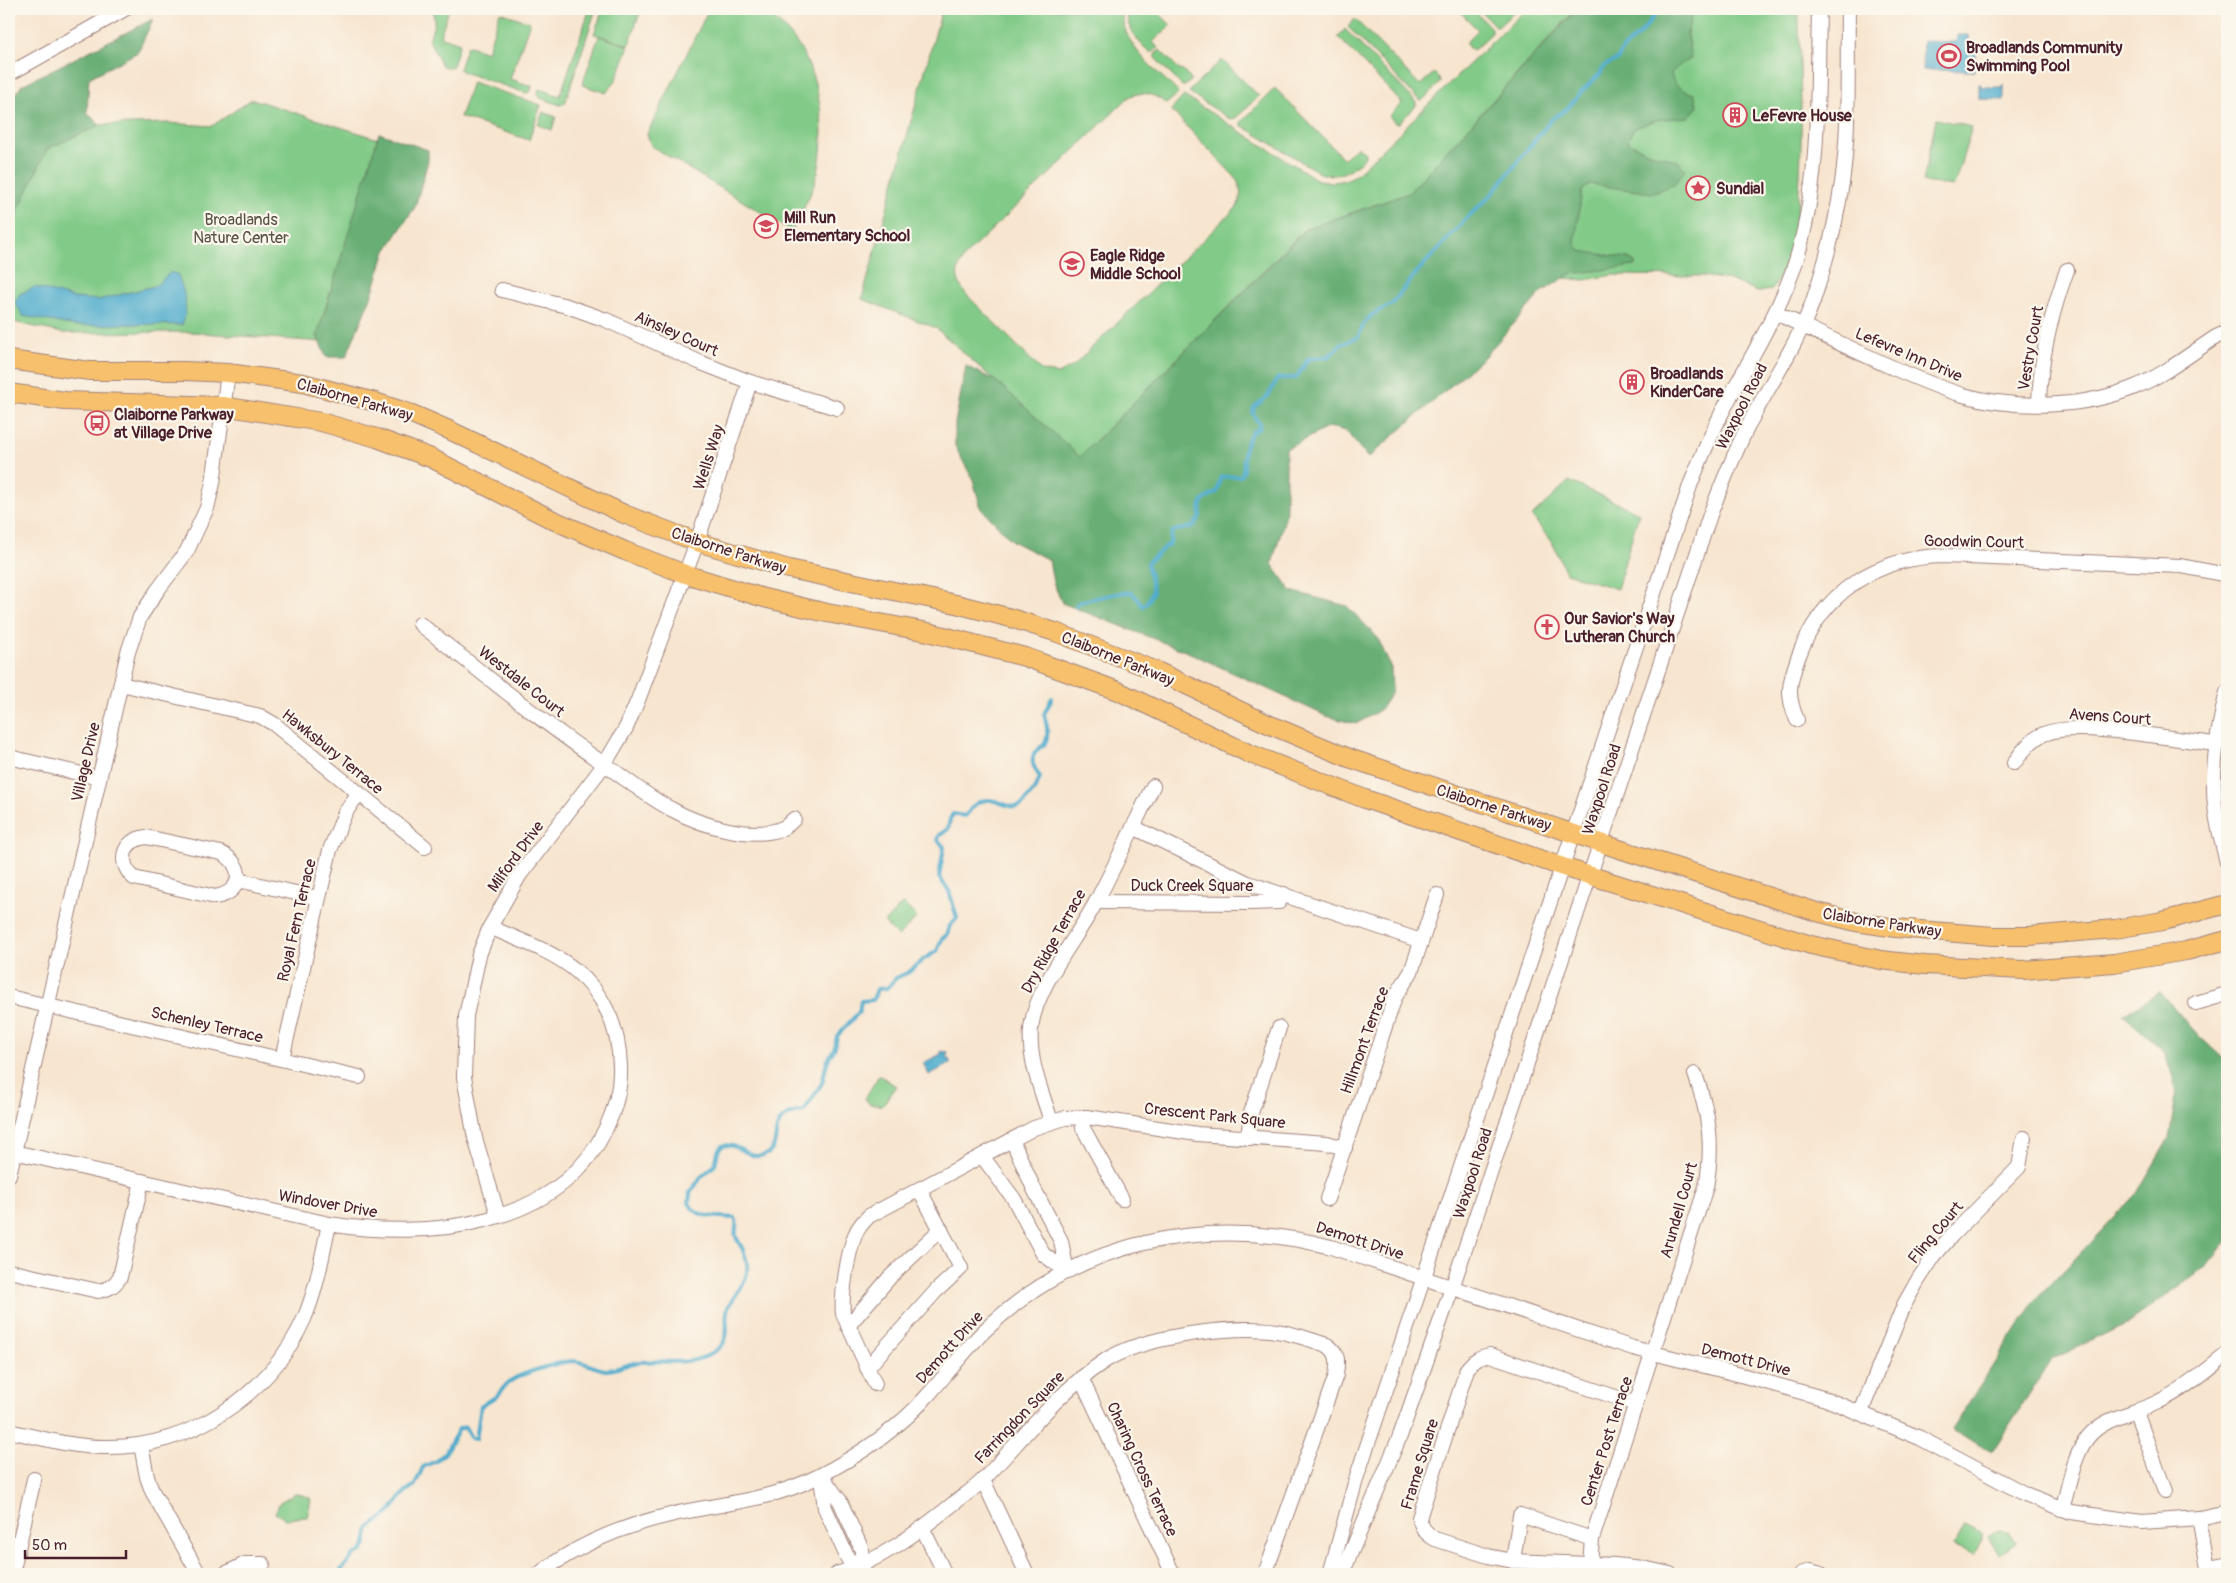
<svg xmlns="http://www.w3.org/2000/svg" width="2236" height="1583" viewBox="0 0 2236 1583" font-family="Pangolin,sans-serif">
<rect width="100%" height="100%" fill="#fbf7ec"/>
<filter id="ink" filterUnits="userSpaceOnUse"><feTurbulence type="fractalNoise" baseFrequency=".02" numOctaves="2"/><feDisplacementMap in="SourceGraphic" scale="10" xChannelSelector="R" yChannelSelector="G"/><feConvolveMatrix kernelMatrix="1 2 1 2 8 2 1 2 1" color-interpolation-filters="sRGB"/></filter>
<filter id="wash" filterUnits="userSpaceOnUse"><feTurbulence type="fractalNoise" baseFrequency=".0096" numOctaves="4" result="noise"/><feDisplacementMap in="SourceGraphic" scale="20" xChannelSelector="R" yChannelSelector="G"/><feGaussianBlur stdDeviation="1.12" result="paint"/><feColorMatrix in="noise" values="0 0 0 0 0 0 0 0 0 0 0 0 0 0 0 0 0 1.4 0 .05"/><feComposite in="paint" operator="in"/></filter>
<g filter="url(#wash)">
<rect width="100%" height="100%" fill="#f7e5cf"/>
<g fill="#81ca87" stroke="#667459">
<path d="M434 9H449L440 36 460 43 453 66 448 68 442 66 429 40 434 24Z"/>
<path d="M587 9H596L565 103 560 105 540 98 538 93 539 89 560 96 589 11Z"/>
<path d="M603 9H641L629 45 594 34Z"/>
<path d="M709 9H763C775 19 787 29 796 42 823 80 830 146 812 190 807 204 798 217 792 231L651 146 647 134Z"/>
<path d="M942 9H1122C1120 45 1156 69 1179 93L1166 104C1155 94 1143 90 1129 97L975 246C959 262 950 273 966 294L1042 371 1058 374 1072 367 1237 207C1242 196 1242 188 1235 177L1171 110 1184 96 1318 180C1332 184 1345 182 1357 174L1526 9H1576L1409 193 1305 229 1080 457 936 328 862 299Z"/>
<path d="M1128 9H1155L1171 25 1153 42 1158 48 1153 52H1149C1136 39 1125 28 1128 9Z"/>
<path d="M1457 9H1473L1492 29V33L1475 49 1471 50 1465 43 1478 30Z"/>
<path d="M1478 9H1493L1496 12 1499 9 1516 10 1498 27 1495 26Z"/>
<path d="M1677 9H1799C1798 78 1814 238 1771 290L1757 292 1730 280 1702 276 1613 275 1584 280 1554 277 1558 217Z"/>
<path d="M500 12 530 22 510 79 532 86 531 91 526 93 463 72 459 69 467 45 487 52Z"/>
<path d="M1355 19 1420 85 1434 73 1440 79V83L1423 100H1419L1348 27Z"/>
<path d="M1345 29 1416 102V106L1399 123H1395L1389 116 1402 103 1338 37Z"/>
<path d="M599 36 629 46 616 80 606 93 582 85Z"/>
<path d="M1160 50 1181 71 1183 70 1192 80 1185 86H1182L1155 58V54Z"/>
<path d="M1222 60 1259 96 1236 118 1230 119 1190 93V90Z"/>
<path d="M472 82 541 105 529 140 460 117Z"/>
<path d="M1275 88 1344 159 1358 146 1365 153V157C1351 170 1340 179 1320 173L1241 125V122Z"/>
<path d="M252 99 378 139 321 342 190 332 62 333 9 321V238L18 210 47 149 100 125 168 123 212 126Z"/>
<path d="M543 112 556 117 552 130 538 125Z"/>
<path d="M1936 119 1972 127 1954 186 1923 182Z"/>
<path d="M1569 481 1639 513 1617 589 1566 573 1554 546 1532 516Z"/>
<path d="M903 903 917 917 898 937 884 923Z"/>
<path d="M879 1075 896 1086 882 1106 869 1104 865 1098Z"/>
<path d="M295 1493 309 1497 311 1500 307 1517 285 1519 275 1513 280 1502Z"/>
<path d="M1964 1526 1983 1535 1973 1555 1954 1545Z"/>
<path d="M1998 1530 2008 1531 2017 1543 2000 1554 1988 1537Z"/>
</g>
<g fill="#68ae74" stroke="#596650">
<path d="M1577 9H1693L1687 34 1691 59 1681 64 1671 73C1674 87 1681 90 1694 94L1698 106 1689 117 1656 120 1633 129 1628 142 1647 152 1678 161 1685 170 1674 185 1651 193 1590 184 1582 190 1575 243 1580 251 1628 258 1635 262V266L1570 274 1542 292 1485 356 1368 458 1346 431 1329 427 1286 449V514L1272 564 1291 591 1347 606 1378 638 1391 668 1392 692 1380 710 1356 724 1326 716 1190 653 1062 603 1053 582 1049 560 1012 541 981 508 973 480 955 446V423L966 366 996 381 1080 457 1306 229 1409 193Z"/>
<path d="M153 19 138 52 89 78 87 113 100 125 47 149 9 231V104L22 85Z"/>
<path d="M379 133 428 150V161L415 207 386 251 371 297 346 357H326L317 336Z"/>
<path d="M2160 992 2199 1036 2227 1062V1242L2207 1266 2130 1322 2051 1360 1992 1452 1951 1430 2034 1302 2137 1193 2169 1138 2177 1091 2164 1051 2123 1015Z"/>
</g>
<g fill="#4dabcc" stroke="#4c657c">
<path d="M1957 35H1969V42H1975V71L1922 70 1923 41 1956 42Z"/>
<path d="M1979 84H1981V87H2002L2004 84V100L1979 99Z"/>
<path d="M171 272 178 275C185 294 189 306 182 325L122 324 76 326 23 316 15 302 20 294 35 287 74 298 98 300 155 286Z"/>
<path d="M941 1051 948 1052 947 1056 951 1063 929 1075 923 1063 941 1054Z"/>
</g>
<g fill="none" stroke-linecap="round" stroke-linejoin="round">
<g stroke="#4dabcc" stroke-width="4">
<path d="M1076 607 1078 603C1085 600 1128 590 1132 593 1136 596 1140 602 1143 606L1147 603 1153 591 1147 563 1170 543 1172 532C1179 527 1188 531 1194 525 1210 509 1187 507 1217 492L1221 477 1241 476C1245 469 1243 463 1244 455 1244 446 1248 438 1253 431L1258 429 1260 423 1257 421 1253 413 1254 407 1268 396 1278 378H1296L1308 359 1329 356 1340 345 1358 337 1364 323 1373 314 1392 304 1417 272 1468 217 1491 195 1552 119 1568 108 1582 91 1600 74 1604 66 1617 60 1623 49 1642 32 1659 9"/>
<path d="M338 1574 354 1555 362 1551 366 1544 369 1528 389 1513 405 1492 415 1485 423 1467 436 1461 445 1453 459 1429 465 1427 471 1438 476 1439 481 1406C485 1401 492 1400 497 1396 501 1392 504 1386 509 1382 519 1374 561 1361 574 1361 586 1362 595 1369 606 1370 618 1370 628 1363 639 1362 667 1359 697 1369 720 1347 733 1334 722 1318 729 1305 742 1284 754 1276 743 1250 741 1245 737 1241 736 1236 734 1229 739 1224 735 1218 719 1216 697 1220 689 1203L690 1193 701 1177 715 1165 718 1151 722 1146C739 1141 750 1163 767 1154 785 1144 762 1116 804 1111L822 1083 827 1062 835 1047 837 1036 859 1012 861 1001 873 1000 877 989 887 988 896 978 909 972 924 959 937 951 942 939 948 934 949 927 957 918 949 891 939 877 944 847 938 840 939 835 948 829 950 819 953 814 965 816C970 812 972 805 979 802 995 794 1008 812 1022 805L1036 788 1040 777C1033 767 1028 758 1039 748 1043 746 1043 747 1045 743 1050 734 1046 723 1044 714L1052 698"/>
</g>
</g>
</g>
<g filter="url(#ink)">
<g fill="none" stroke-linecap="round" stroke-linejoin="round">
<g stroke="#a0827d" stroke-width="16">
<g id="minor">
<path d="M9 74 125 9"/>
<path d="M502 290 567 306 606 320 699 362 750 382 837 408"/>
<path d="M1776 313C1814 331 1851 349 1889 366 1914 377 1938 388 1963 395 2017 410 2084 408 2135 387 2164 375 2190 354 2216 337L2227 332"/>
<path d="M2039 404C2040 357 2051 314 2067 270"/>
<path d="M420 624C483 673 544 724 610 768 631 783 651 799 673 810 700 825 753 841 783 828 787 826 791 822 794 819"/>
<path d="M121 684 260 716 274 724 425 847"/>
<path d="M2227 692C2218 729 2211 767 2215 806 2217 825 2222 843 2227 862"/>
<path d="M1797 720C1786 694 1789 683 1798 658 1821 593 1876 557 1944 556L2181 566 2227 575"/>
<path d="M9 757 99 778"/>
<path d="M2014 763C2022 752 2031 739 2044 734 2076 720 2178 740 2216 744"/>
<path d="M1133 827 1248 883 1421 941"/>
<path d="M146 837 221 853C246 865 243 893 215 897L134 878C117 863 122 840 146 837Z"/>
<path d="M238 880 318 898"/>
<path d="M1096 902 1250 903 1279 902 1284 894"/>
<path d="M9 997 359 1077"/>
<path d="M2196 1003 2227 994"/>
<path d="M282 1059 330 850 345 813 358 794"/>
<path d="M1082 1117 1083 1128 1122 1199"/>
<path d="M1051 1121C1042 1092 1028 1060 1031 1029 1035 987 1076 940 1096 902 1116 864 1134 825 1153 786"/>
<path d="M1248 1138 1251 1113 1279 1028"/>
<path d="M14 1152 329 1224C426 1240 560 1228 606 1128 615 1109 621 1087 620 1066 619 1028 604 993 575 970 551 950 518 940 490 927"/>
<path d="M982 1156 1014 1199 1043 1254 1067 1272 1061 1241 1034 1189 1012 1140"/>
<path d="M9 1175 128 652 140 617 157 591 187 551 207 508 213 483 228 373"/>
<path d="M1327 1199 1395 997 1411 972 1437 895"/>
<path d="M498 1215 475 1138 464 1077 466 1016 479 955 490 927 519 876 604 765 626 728 638 700 697 542 750 382"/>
<path d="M9 1271 98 1291C109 1289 114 1286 120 1277L142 1181"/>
<path d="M848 1326 890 1277 941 1229"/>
<path d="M867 1368 936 1291 961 1268 919 1189"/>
<path d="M1081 1378 1173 1574"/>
<path d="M875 1384 843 1314C841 1296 848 1252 855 1235 858 1227 863 1222 869 1216L1034 1128 1065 1118 1087 1117 1197 1134 1327 1143 1345 1148"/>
<path d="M1636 1404 1490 1355C1479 1357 1474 1360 1467 1369L1419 1518C1422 1528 1425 1533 1435 1539L1488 1556 1513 1561 1615 1565 1643 1568 1670 1574"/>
<path d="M1861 1412 1904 1305 1918 1280 1934 1256 1952 1235 2019 1167 2024 1138"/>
<path d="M2136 1412 2165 1491"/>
<path d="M9 1431C42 1438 75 1448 109 1447 192 1447 270 1394 304 1319 317 1289 322 1256 329 1224"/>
<path d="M141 1445 147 1477 152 1491 199 1574"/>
<path d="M821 1475 840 1501 862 1550 861 1567 864 1572"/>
<path d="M821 1478 825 1508 848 1559 861 1567"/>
<path d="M983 1480 1027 1574"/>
<path d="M2062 1509C2069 1487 2073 1456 2088 1437 2105 1416 2135 1414 2158 1402 2183 1390 2206 1371 2227 1354"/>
<path d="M2199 1518 2209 1574"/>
<path d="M923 1529 945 1574"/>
<path d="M1513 1561 1520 1515 1592 1539"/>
<path d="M1590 1564 1592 1539 1706 1187C1714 1144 1709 1114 1695 1074"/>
<path d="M2208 1567 2227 1564"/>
<path d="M12 1574 34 1479"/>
<path d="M225 1574 245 1564H263"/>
<path d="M539 1574C578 1544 626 1525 674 1514 723 1503 769 1501 817 1477 858 1456 898 1430 928 1395 947 1374 964 1351 984 1331 1079 1239 1207 1215 1331 1247L1633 1348 1741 1375 1826 1399 1920 1438 2025 1494 2071 1512 2142 1522 2199 1518 2227 1512"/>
<path d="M837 1574C880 1561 918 1532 953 1504 963 1496 976 1488 985 1478 1023 1438 1057 1393 1103 1362 1139 1337 1233 1324 1276 1331 1293 1333 1310 1340 1327 1345 1339 1353 1338 1361 1336 1375L1265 1574"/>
<path d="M1330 1574 1357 1476 1691 483C1703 452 1716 423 1732 393 1755 350 1781 308 1796 261 1821 179 1817 93 1819 9"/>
<path d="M1342 1574 1400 1436 1452 1288 1711 512C1723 482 1735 451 1750 422 1771 382 1798 343 1813 301 1826 263 1836 223 1842 183 1850 126 1847 66 1848 9"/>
<path d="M1801 1574 1810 1571 1821 1574"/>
</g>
</g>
<g stroke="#a0827d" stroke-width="20">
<g id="major">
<path d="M9 360 90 371H185L228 373 303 383 375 402 412 414 449 430 624 514 697 542 789 569 956 604 1011 618 1055 632 1157 671 1268 724 1349 758 1619 849 1817 912 1856 922 1896 928 1993 936H2029L2115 929 2163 921 2227 904"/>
<path d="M9 393 65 401 223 406 321 422 377 438 431 458 553 520 625 551 685 574 764 598 827 613 928 632 1025 657 1118 691 1248 753 1365 799 1563 867 1811 945 1881 960 1925 965 2023 970 2114 963 2186 951 2227 940"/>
</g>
</g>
<use href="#minor" stroke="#fff" stroke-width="14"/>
<use href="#major" stroke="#f7c06c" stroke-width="18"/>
</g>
</g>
<defs>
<g id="stadium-ring" transform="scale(1.25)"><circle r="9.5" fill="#fbf7ec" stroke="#d1495b" stroke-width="1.5"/><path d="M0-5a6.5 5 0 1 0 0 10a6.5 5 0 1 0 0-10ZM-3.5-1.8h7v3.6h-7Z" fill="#d1495b"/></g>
<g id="building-ring" transform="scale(1.25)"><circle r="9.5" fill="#fbf7ec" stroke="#d1495b" stroke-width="1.5"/><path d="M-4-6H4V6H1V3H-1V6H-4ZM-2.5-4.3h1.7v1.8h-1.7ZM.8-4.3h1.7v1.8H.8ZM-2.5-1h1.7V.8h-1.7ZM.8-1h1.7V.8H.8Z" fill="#d1495b"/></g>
<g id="sight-ring" transform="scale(1.25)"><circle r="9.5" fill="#fbf7ec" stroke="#d1495b" stroke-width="1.5"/><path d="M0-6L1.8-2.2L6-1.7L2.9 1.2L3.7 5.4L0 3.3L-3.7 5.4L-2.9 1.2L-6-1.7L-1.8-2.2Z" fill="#d1495b"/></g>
<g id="school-ring" transform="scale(1.25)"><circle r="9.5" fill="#fbf7ec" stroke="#d1495b" stroke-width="1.5"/><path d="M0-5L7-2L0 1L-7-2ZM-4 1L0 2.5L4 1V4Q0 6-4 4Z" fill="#d1495b"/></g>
<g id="bus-ring" transform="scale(1.25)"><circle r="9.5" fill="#fbf7ec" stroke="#d1495b" stroke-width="1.5"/><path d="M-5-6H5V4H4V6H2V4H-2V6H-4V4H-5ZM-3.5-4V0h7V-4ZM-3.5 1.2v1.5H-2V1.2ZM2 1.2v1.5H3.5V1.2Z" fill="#d1495b"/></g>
<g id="church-ring" transform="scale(1.25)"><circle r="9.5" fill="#fbf7ec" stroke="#d1495b" stroke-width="1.5"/><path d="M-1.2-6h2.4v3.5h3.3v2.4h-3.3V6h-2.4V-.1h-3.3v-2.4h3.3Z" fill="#d1495b"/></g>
</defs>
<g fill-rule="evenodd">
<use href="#stadium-ring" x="1949" y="56"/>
<use href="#building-ring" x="1735" y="115"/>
<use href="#sight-ring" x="1698" y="188"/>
<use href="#school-ring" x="766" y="226"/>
<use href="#school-ring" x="1072" y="264"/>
<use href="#building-ring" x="1632" y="382"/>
<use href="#bus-ring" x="97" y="423"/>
<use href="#church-ring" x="1547" y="627"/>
</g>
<g text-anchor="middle" stroke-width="4.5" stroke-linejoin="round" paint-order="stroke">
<g font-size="16" font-weight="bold" fill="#4a1f2b" stroke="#fbf7ec" text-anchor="start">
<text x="1966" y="53">Broadlands Community<tspan x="1966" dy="18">Swimming Pool</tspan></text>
<text x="1752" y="121">LeFevre House</text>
<text x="1716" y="194">Sundial</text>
<text x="784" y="223">Mill Run<tspan x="784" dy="18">Elementary School</tspan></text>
<text x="1090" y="261">Eagle Ridge<tspan x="1090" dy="18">Middle School</tspan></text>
<text x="1650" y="379">Broadlands<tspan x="1650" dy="18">KinderCare</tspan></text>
<text x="114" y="420">Claiborne Parkway<tspan x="114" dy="18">at Village Drive</tspan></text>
<text x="1564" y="624">Our Savior's Way<tspan x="1564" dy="18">Lutheran Church</tspan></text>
</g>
<g font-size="16" fill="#5a5247" stroke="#fbf7ec">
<text x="241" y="225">Broadlands<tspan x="241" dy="18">Nature Center</tspan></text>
</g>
<g font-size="16" fill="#4a1f2b" stroke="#fbf7ec">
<text transform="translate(677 333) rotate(24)" y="6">Ainsley Court</text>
<text transform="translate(2030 348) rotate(-80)" y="6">Vestry Court</text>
<text transform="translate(1909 354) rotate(23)" y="6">Lefevre Inn Drive</text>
<text transform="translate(355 399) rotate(16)" y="6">Claiborne Parkway</text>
<text transform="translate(1741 406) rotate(-63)" y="6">Waxpool Road</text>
<text transform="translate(708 457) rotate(-72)" y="6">Wells Way</text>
<text transform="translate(1974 541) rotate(1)" y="6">Goodwin Court</text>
<text transform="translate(729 550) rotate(18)" y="6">Claiborne Parkway</text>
<text transform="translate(1118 658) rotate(22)" y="6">Claiborne Parkway</text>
<text transform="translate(522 681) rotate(38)" y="6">Westdale Court</text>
<text transform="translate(2110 716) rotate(4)" y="6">Avens Court</text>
<text transform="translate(333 751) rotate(39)" y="6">Hawksbury Terrace</text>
<text transform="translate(85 762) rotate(-77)" y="6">Village Drive</text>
<text transform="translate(1601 789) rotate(-72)" y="6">Waxpool Road</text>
<text transform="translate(1494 807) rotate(18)" y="6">Claiborne Parkway</text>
<text transform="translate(515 856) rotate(-54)" y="6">Milford Drive</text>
<text x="1192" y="891">Duck Creek Square</text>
<text transform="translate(296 920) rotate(-77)" y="6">Royal Fern Terrace</text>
<text transform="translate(1882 922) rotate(9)" y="6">Claiborne Parkway</text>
<text transform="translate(1053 941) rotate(-61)" y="6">Dry Ridge Terrace</text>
<text transform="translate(207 1024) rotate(13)" y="6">Schenley Terrace</text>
<text transform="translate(1364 1040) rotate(-70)" y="6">Hillmont Terrace</text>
<text transform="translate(1215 1115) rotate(6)" y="6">Crescent Park Square</text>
<text transform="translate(1472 1173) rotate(-72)" y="6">Waxpool Road</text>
<text transform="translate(328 1203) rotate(10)" y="6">Windover Drive</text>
<text transform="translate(1678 1210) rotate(-74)" y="6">Arundell Court</text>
<text transform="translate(1935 1232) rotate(-50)" y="6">Fling Court</text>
<text transform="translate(1360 1240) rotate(18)" y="6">Demott Drive</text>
<text transform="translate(949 1347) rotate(-48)" y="6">Demott Drive</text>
<text transform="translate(1746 1359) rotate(14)" y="6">Demott Drive</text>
<text transform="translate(1019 1417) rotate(-46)" y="6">Farringdon Square</text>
<text transform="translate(1606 1441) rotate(-72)" y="6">Center Post Terrace</text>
<text transform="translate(1419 1464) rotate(-73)" y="6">Frame Square</text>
<text transform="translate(1143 1469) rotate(65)" y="6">Charing Cross Terrace</text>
</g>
</g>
<rect width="2236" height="1583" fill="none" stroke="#fbf7ec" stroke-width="30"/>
<path d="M25 1550v8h101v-8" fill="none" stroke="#4a1f2b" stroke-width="2.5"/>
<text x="32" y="1550" font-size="15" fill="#4a1f2b" stroke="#fbf7ec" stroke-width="4" paint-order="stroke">50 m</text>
</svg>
